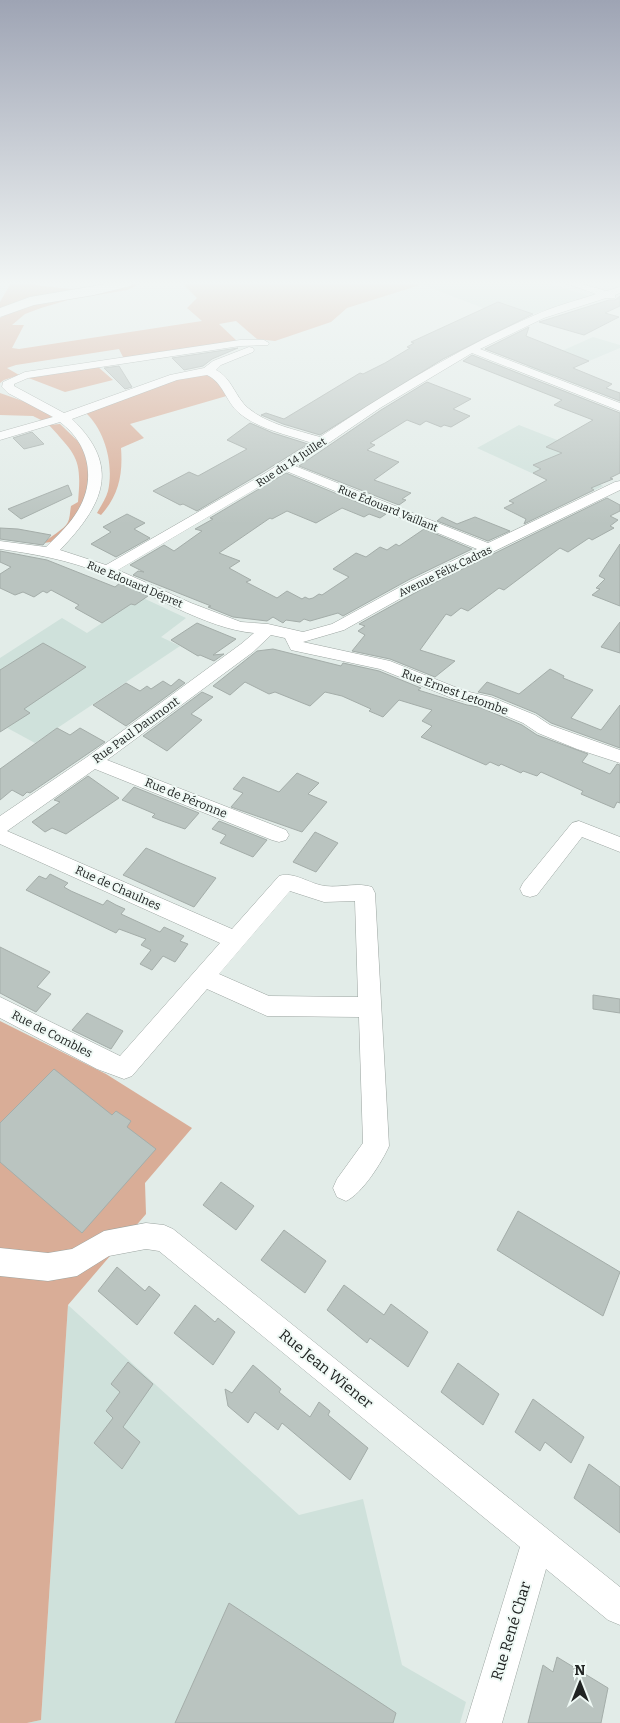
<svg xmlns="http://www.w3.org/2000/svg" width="620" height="1723" viewBox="0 0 620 1723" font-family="Bitter,serif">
<rect width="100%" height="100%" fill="#e2ece8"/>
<g fill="#cfe1db">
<path d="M418 283H548L589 296 533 314 503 303 488 310Z"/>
<path d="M593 337 620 345V348L551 377 526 367Z"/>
<path d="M519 425 608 460 582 474 603 486 582 496 477 448Z"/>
<path d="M141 597 186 618 161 637 180 646 35 743 0 724V658L62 618 87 633Z"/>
<path d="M68 1305 299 1515 363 1499 402 1665 466 1702 460 1723H27L41 1720Z"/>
</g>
<g fill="#d9ad97">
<path d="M11 283C33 283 55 289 78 289L0 310V302Z"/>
<path d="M132 283H142L127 290 68 300 41 308 25 314 12 325H24L12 348 19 349 202 321 187 308 197 298 183 284 185 283H420L418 284 420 285 347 308 331 322 275 341 257 339 236 321 219 324 238 342 124 359 119 349 16 365 7 368 19 375 4 380 0 383V318C32 296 81 294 119 287Z"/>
<path d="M97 366 113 380 65 392 26 377Z"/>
<path d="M212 374 230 395 130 424 144 438 121 448C123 474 119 495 101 515L97 513C101 506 106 498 108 491 114 464 105 431 86 413L163 382Z"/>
<path d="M0 393 34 405 52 417 43 421 33 416 0 415Z"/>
<path d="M60 424 87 450 89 492 80 512 57 541 44 543C50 536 64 530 68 522 70 518 70 511 71 506L78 502C82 459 77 456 49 425Z"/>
<path d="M0 1021 106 1074 192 1128 145 1183 146 1214 68 1305 41 1720 27 1723H0Z"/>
</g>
<g fill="#bac4c0" stroke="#a4ada9">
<path d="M620 296V306L605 313 619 317 584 335 539 322 609 300H615Z"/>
<path d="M498 302 533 314 443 359 320 435 283 424 261 415 266 413 284 419 360 373 363 374 385 363 410 348 407 347 414 343 411 342Z"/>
<path d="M529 327 526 336 589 361 573 368 612 384 606 388 620 393V401L485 349Z"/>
<path d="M238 348 212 359 203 366 184 370 172 358Z"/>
<path d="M472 355 620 413V473L610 478 613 479 591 488 594 490 524 524 526 519 504 508 514 503 509 501 547 480 533 473 541 469 533 465 562 453 546 447 593 420 554 405 562 400 463 361Z"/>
<path d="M119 366 132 387 125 389 104 368Z"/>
<path d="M427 382 471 399 453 409 470 416 451 427 444 425 441 427 426 421 420 425 407 420 370 443 375 445 367 450 399 462 374 480 411 493 402 499 406 500 399 505 299 466 381 410Z"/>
<path d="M250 423 273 433 308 444 263 472 197 511 183 504 180 505 153 491 189 472 198 476 247 449 227 440Z"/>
<path d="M32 432 44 444 24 449 13 438Z"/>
<path d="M286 473 386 514 380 518 369 514 364 517 342 508 316 523 287 511 272 519 270 518 219 553 240 561 229 568 251 580 246 582 277 598 287 591 302 599 305 597 309 599 313 598 319 594 322 595 349 577 333 569 356 553 366 557 380 547 387 550 396 544 399 546 424 529 472 549 410 579 343 616 338 613 310 621 304 619 300 622 286 620 283 623 273 617 267 621 233 617 208 607 211 606 133 575 138 571 144 572 130 565 164 545 174 551 202 531 195 529 213 519 210 518Z"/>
<path d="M68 485 72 495 21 519 8 509Z"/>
<path d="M607 498 620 505V511L610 516 618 520 610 526 614 528 592 540 589 538 568 552 560 548 504 590 499 588 468 611 461 608 451 616 446 614 420 650 455 661 435 677 390 659 352 651 365 635 358 631 365 626 359 624 422 589Z"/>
<path d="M127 514 145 523 134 529 150 538 116 557 91 544 111 532 103 527Z"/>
<path d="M442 517 457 524 475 517 510 531 488 541 437 521Z"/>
<path d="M0 528 18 529 51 535 43 545 0 539Z"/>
<path d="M620 544V606L592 595 600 589 596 588 605 579 599 576Z"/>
<path d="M0 551 47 560 115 587 120 583 148 596 135 605 131 604 102 623 75 608 79 605 51 590 47 593 43 591 34 597 23 592 15 595 0 588V574L11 567 0 562Z"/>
<path d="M620 622V653L601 647Z"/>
<path d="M197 623 236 639 213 655 224 654 214 661 200 655 198 656 171 640Z"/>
<path d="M43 643 86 667 24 709 30 713 0 732V670Z"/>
<path d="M273 649 341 666 343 663 379 671 421 688 418 690 467 705 479 707 522 725 537 735 588 754 582 762 610 774 617 764 620 765V803L617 802 614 808 581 794 583 791 541 772 537 776 523 771 521 773 501 764 499 766 490 762 486 765 421 737 432 726 422 721 432 710 399 700 383 717 369 711 371 709 342 696 325 692 310 706 275 692 269 694 245 682 230 695 213 686 257 651Z"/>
<path d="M550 669 564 676 563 678 593 690 571 718 601 730 620 705V748L551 723 536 713 492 695 478 692 487 682 519 694Z"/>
<path d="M179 679 185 683 126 726 93 705 126 683 140 691 147 686 151 689 163 681 171 686Z"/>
<path d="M202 692 213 697 191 714 202 720 167 751 143 736Z"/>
<path d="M57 728 70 735 80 728 105 742 30 793 27 792 23 796 12 790 0 800V769Z"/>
<path d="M297 773 319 783 308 794 327 802 302 832 231 807 243 793 233 789 243 777 279 792Z"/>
<path d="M88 776 119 798 66 834 52 828 45 832 32 822 60 802 54 800Z"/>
<path d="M134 787 199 813 185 829 162 821 152 817 155 814 122 800Z"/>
<path d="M219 821 267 840 253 857 220 843 226 835 212 829Z"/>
<path d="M315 832 338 843 316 872 293 862Z"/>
<path d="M146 848 180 863 216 878 194 907 123 875Z"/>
<path d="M50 874 68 883 64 887 71 891 103 905 107 900 116 905 125 909 121 914 160 932 164 927 184 936 180 941 188 944 175 962 163 956 152 970 140 964 151 950 141 945 146 939 119 929 116 933 26 890 39 876 46 879Z"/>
<path d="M0 947 50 972 37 987 51 994 36 1012 0 993Z"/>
<path d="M593 995 620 999V1013L593 1009Z"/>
<path d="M87 1013 123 1031 111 1049 72 1030Z"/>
<path d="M54 1069 112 1115 116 1111 131 1121 127 1127 156 1149 82 1233 0 1162V1123Z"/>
<path d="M221 1182 254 1206 236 1230 203 1205Z"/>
<path d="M518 1211 620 1272 603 1316 497 1250Z"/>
<path d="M284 1230 326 1261 305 1293 261 1260Z"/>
<path d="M117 1267 145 1291 149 1286 160 1295 137 1325 98 1291Z"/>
<path d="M344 1285 384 1315 391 1304 428 1332 408 1367 370 1338 367 1343 327 1310Z"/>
<path d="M195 1305 215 1322 218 1318 235 1332 213 1365 174 1333Z"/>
<path d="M128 1362 153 1384 123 1427 140 1442 122 1469 94 1443 113 1418 106 1411 120 1392 111 1384Z"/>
<path d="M458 1363 499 1394 483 1425 441 1392Z"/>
<path d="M253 1365 281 1389 279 1392 310 1417 319 1402 330 1411 328 1415 368 1448 350 1480 282 1423 278 1430 255 1412 248 1423 228 1406 225 1389 232 1393Z"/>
<path d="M533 1399 584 1437 571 1463 545 1442 540 1451 515 1432Z"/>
<path d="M589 1464 620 1487V1533L574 1498Z"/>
<path d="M229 1603 396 1713 393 1723H175Z"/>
<path d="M557 1657 608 1688 601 1723H528L543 1665 553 1672Z"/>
</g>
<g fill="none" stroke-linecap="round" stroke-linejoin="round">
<g stroke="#9ca5a1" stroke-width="1">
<g id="minor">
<path d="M565 283H579L606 291 620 287V293L615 295V298H606L544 318 480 349 620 403V411L472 353 380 408 295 466 488 543 615 482 620 481V490L421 587 344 630 303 642 390 661 465 691 491 697 535 715 550 725 620 750V763L577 749 538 733 523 723 480 705 454 699 380 669 291 650 285 638 271 635 253 652 107 760 286 830 289 835 286 840 279 842 272 840 95 769 7 831 232 929 279 876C294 871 309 884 325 886 341 888 357 882 372 887L375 893 389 1146C382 1162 362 1194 346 1201L337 1197 333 1188 337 1179 363 1143 359 1017 267 1016 207 989 132 1076 124 1079 97 1069 0 1018V997L120 1056 220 943 0 844V816L87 757 241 644 254 633C206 629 147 591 101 573 68 560 35 554 0 549V541L46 547C56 537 67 527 75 515 97 483 91 445 60 422L0 440V432L53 417 8 393 2 387 3 382 25 372 240 340H264L269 343 268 345 240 346 28 378 14 384V386L64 413 170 375 204 368 213 361 249 347 253 348 254 350 253 352 221 365 216 370C232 378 235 397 248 408 267 424 296 430 320 437 389 391 459 348 535 315 554 306 576 301 596 294ZM207 375C223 382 226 402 239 413 258 429 288 435 312 443L264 474 106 565 60 550C103 505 122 467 72 419L177 380ZM286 471 477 549 411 581 332 624 303 632 268 624 241 622 191 603 118 570ZM290 891 324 902 355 901 358 997 269 996 219 974Z"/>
<path d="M579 821 620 837V852L582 837 537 895 530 897 523 895 520 889 523 883 572 823Z"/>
<path d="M146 1223 164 1225 173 1229 620 1587V1625L608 1620 546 1569 502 1723H466L520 1547 159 1251 146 1249 109 1256 77 1276 48 1281 0 1276V1248L48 1253 72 1249 104 1231Z"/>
</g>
</g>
<g stroke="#9ca5a1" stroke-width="1">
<path id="highway" d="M112 283H132L130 286 94 295 34 305 0 317V308L30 297Z"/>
</g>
<use href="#minor" fill="#fff" fill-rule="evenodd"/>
<use href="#highway" fill="#fff" fill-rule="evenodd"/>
</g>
<linearGradient id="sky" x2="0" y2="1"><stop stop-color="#9ea4b4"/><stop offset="0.54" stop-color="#f2f6f5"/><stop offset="1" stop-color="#f2f6f5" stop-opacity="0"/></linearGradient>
<rect width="620" height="524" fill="url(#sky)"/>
<g text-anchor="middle" stroke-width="4" stroke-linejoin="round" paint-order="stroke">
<g font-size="11" fill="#202322" stroke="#eff9f5">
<text transform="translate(291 462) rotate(-33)" y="4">Rue du 14 Juillet</text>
<text transform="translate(388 508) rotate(22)" y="4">Rue Édouard Vaillant</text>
<text transform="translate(445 571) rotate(-26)" y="4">Avenue Félix Cadras</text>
<text transform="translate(135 584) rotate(23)" y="4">Rue Edouard Dépret</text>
</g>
<g font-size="12" fill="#202322" stroke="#eff9f5">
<text transform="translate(455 692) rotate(20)" y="4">Rue Ernest Letombe</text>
<text transform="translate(136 730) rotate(-36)" y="4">Rue Paul Daumont</text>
<text transform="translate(186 798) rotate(22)" y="4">Rue de Péronne</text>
<text transform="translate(118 888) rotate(24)" y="4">Rue de Chaulnes</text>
<text transform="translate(52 1034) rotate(27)" y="4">Rue de Combles</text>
</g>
<g font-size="15" fill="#202322" stroke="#eff9f5">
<text transform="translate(326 1369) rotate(39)" y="5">Rue Jean Wiener</text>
<text transform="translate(511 1631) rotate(-73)" y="5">Rue René Char</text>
</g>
</g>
<g transform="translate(580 1683)" stroke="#eff9f5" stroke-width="4" paint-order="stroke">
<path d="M0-4L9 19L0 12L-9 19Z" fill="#202322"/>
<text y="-8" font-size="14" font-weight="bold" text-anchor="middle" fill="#202322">N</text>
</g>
</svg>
